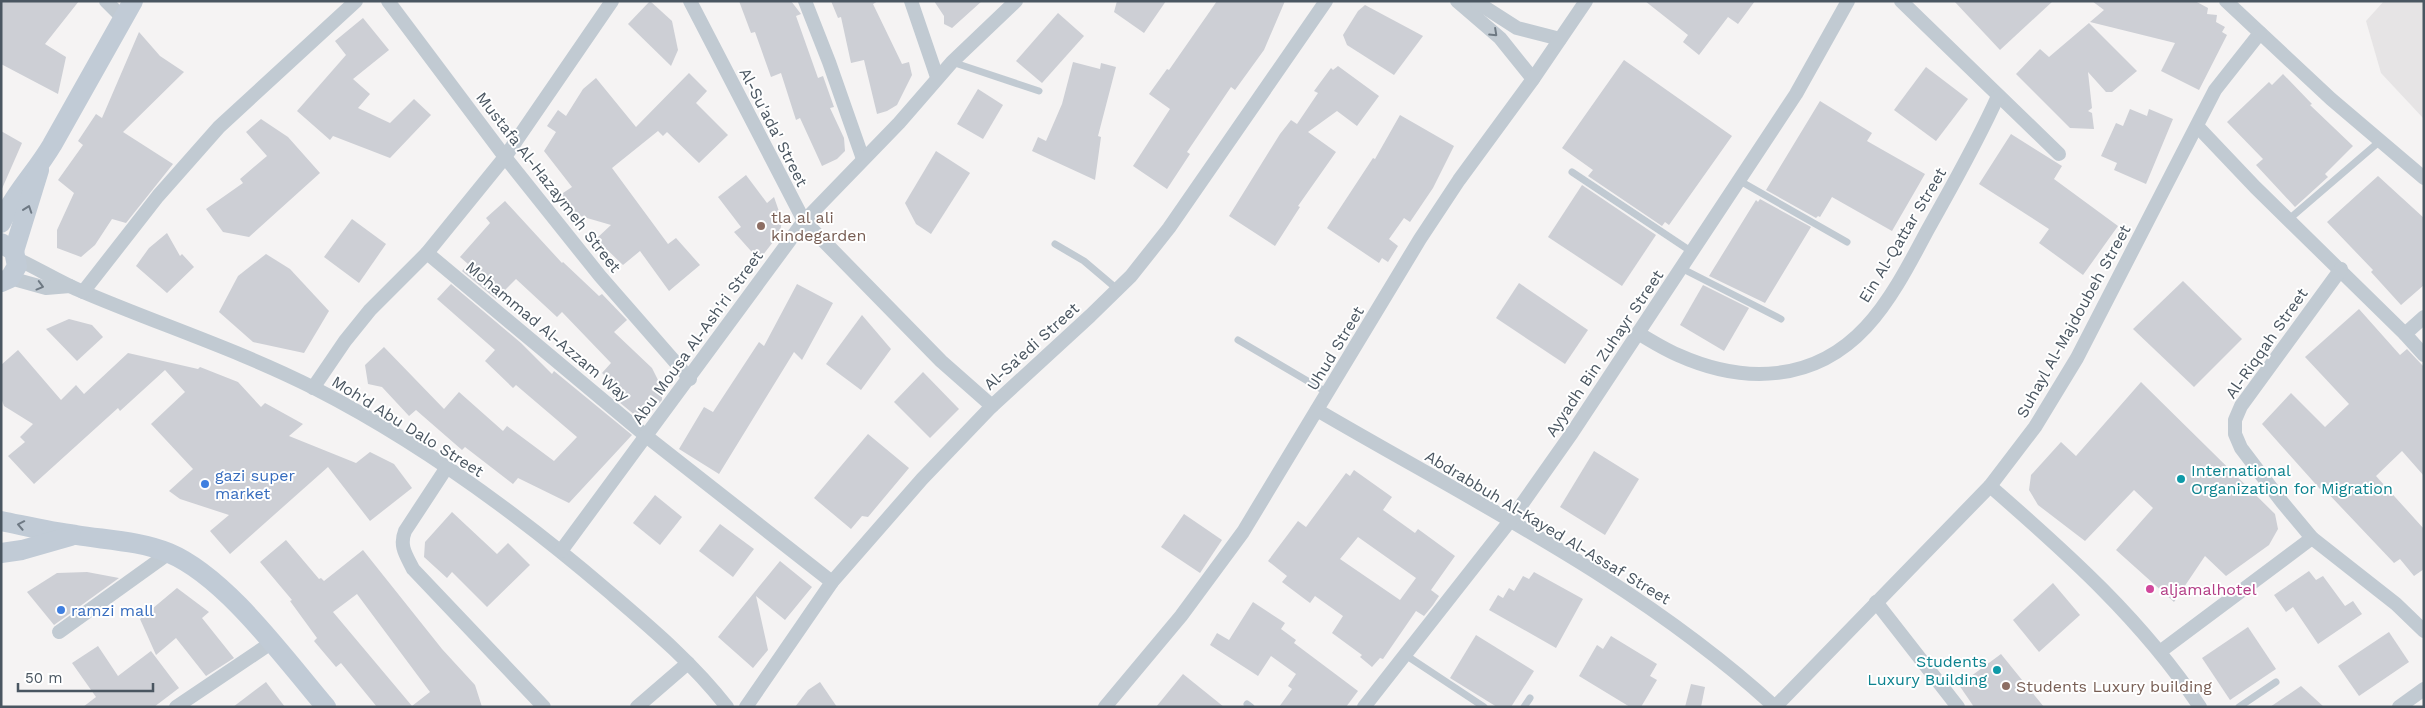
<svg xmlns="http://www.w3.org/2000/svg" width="2425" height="708" viewBox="0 0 2425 708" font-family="'Work Sans',sans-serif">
<rect width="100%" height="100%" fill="#f5f3f3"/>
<path fill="#e6e4e5" d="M2384 1H2424V119L2381 73 2366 21Z"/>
<g fill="#cdcfd5" fill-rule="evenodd">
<path d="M1 1H79L45 44 66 57 58 94 1 64Z"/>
<path d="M650 1 672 21 678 50 671 66 628 24Z"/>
<path d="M739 1H791L801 14 796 16 818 78 823 76 834 107 830 108 844 138 845 151 837 159 822 166 800 118 796 120 781 73 771 77 755 32 751 33Z"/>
<path d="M831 1H878L873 4 902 64 909 62 912 75 897 105 887 111 877 114 864 60 851 63 841 17 838 18Z"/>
<path d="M934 1H982L952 28 944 24V16Z"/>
<path d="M1117 1H1166L1144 33 1114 12Z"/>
<path d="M1217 1H1285L1264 50 1235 90 1231 87 1187 152 1190 154 1167 189 1133 166 1170 109 1149 94 1167 69 1169 70Z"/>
<path d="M1645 1H1755L1738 24 1728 17 1699 55 1683 42 1688 35Z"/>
<path d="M1954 1H2053L2000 50Z"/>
<path d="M2092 1H2195L2208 8 2207 14 2217 15 2216 22 2225 27 2222 32 2227 35 2199 90 2161 71 2175 43 2090 22 2104 10Z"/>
<path d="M1365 5 1423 36 1394 75 1347 45 1343 35 1358 11Z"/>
<path d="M1058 13 1084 36 1042 83 1016 61Z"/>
<path d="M363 18 389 50 353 79 370 94 358 108 390 123 414 99 431 115 390 158 333 136 330 140 297 111 346 55 335 41Z"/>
<path d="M2089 23 2137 71 2112 92H2106L2088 72 2092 108 2088 111 2092 113 2094 129 2070 128 2016 74 2040 49 2049 57Z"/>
<path d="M139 32 160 56 184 72 123 132 173 164 126 223 112 219 95 245 81 257 57 248V230L74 193 58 180 83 145 78 141 96 114 102 118Z"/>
<path d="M1624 60 1732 136 1669 225 1665 222 1662 226 1588 176 1593 170 1562 148Z"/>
<path d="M1073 62 1100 69 1101 63 1116 67 1098 136 1101 137 1095 180 1032 151 1038 137 1046 141 1062 104Z"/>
<path d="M1338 66 1379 96 1357 126 1337 111 1308 132 1336 152 1298 206 1300 207 1275 246 1229 216 1280 134 1291 120 1297 124 1318 93 1314 91 1331 68 1333 70Z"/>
<path d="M1926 67 1968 99 1936 141 1894 110Z"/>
<path d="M689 73 707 91 696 103 728 135 699 163 667 132 663 136 658 131 612 168 668 244 676 238 700 265 669 291 640 251 623 265 596 239 611 225 563 211V193L572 187 544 151 556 132 547 126 558 110 566 116 583 89 596 78 636 127Z"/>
<path d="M2283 74 2312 104 2310 105 2353 146 2325 174 2328 177 2295 207 2256 165 2263 159 2227 122 2269 82 2272 85Z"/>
<path d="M978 89 1003 105 983 139 957 124Z"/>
<path d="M1820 101 1872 133 1867 141 1925 174 1892 231 1832 197 1820 217 1818 216 1816 218 1766 190Z"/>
<path d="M2130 109 2147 116 2149 109 2173 119 2146 184 2114 170 2117 163 2101 156 2116 123 2123 126Z"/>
<path d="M1400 115 1454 146 1433 188 1410 222 1404 218 1389 239 1398 246 1388 262 1382 258 1379 263 1327 228 1373 158 1375 159Z"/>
<path d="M261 119 288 137 320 173 249 237 223 232 206 209 243 183 240 179 267 156 246 132Z"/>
<path d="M1 131 22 143 1 191Z"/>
<path d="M2011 134 2062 166 2054 179 2118 226 2083 275 2039 243 2049 229 1979 184Z"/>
<path d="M936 151 970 173 931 234 916 224 905 203Z"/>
<path d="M746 175 767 203 774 197 782 220 780 233 759 260 734 232 741 227 718 197Z"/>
<path d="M2378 176 2424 218V285L2401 305 2371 272 2373 270 2327 222Z"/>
<path d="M1582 185 1656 235 1622 286 1548 237Z"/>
<path d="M1760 199 1811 227 1765 303 1709 276 1756 200 1758 202Z"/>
<path d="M505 201 562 263 563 262 599 296 602 294 627 320 614 332 652 368 662 388V400L642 421 613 397 620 390 602 373 611 363 562 312 557 317 516 279 496 299 462 271 468 264 460 257 490 223 486 218Z"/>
<path d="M352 219 386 244 359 283 324 257Z"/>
<path d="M167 233 180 256 182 254 194 267 167 293 136 266 149 248Z"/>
<path d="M266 254 290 269 329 311 304 353 253 342 219 312 238 276Z"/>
<path d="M2183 281 2242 339 2194 387 2133 329Z"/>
<path d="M1519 283 1588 330 1565 364 1496 318Z"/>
<path d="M451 284 521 343 552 374 554 371 632 435 569 503 518 478 513 484 465 447 462 450 416 410 409 416 382 387 368 384 365 365 384 347 444 409 459 392 503 431 507 426 554 461 577 437 516 385 513 388 485 361 495 350 437 299Z"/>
<path d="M797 284 833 303 802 360 794 352 719 474 679 449 704 407 713 412 759 342 764 346Z"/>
<path d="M1703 285 1749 308 1724 351 1680 325Z"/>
<path d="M2359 309 2400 355 2407 349 2424 367V476L2402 451 2376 476 2424 529V569L2414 576 2400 559 2394 563 2322 487 2320 489 2262 424 2291 393 2325 427 2349 404 2305 357Z"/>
<path d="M862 315 891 349 861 390 826 364Z"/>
<path d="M69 319 92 325 103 337 77 361 46 329Z"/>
<path d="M18 350 61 400 76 385 84 394 128 353 198 369 200 367 238 382 261 407 265 403 303 424 289 436 356 463 370 452 394 464 412 488 370 521 328 467 230 554 210 531 229 515 180 499 169 491 193 469 151 424 185 392 165 370 120 411 118 408 34 484 8 456 25 442 20 437 33 424 4 406 1 398V365Z"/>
<path d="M923 372 959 409 930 438 894 402Z"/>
<path d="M2141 382 2275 514 2278 529 2269 545 2226 576 2205 556 2174 602 2116 550 2153 508 2134 490 2085 541 2038 505 2029 490 2031 475 2061 442 2076 456Z"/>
<path d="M868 434 909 468 868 517 862 516 851 529 814 498Z"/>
<path d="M1594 451 1639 479 1605 535 1560 507Z"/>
<path d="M1354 470 1392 497 1383 510 1415 533 1418 529 1455 556 1431 590 1439 596 1433 605 1424 616 1416 611 1383 659 1380 658 1372 667 1360 657 1362 655 1332 633 1343 616 1315 596 1310 603 1282 582 1287 576 1268 561 1298 521 1306 527 1346 473 1350 476ZM1358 537 1416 578 1400 600 1340 559Z"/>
<path d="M655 495 682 517 660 545 633 523Z"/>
<path d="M452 512 497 554 508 543 530 565 487 607 452 572 447 578 424 557 425 542Z"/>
<path d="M1184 514 1222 540 1200 573 1161 547Z"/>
<path d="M720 524 754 549 733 577 699 551Z"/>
<path d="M286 540 319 579 321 578 324 581 363 550 442 649 475 685 482 707H377L341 663 336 667 314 641 317 638 290 601 292 600 260 562ZM357 594 430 692 412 706 333 612Z"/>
<path d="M780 561 812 587 785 620 756 596 768 650 753 668 718 637Z"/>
<path d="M2309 571 2316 580 2323 576 2345 606 2353 601 2362 614 2318 644 2293 607 2286 612 2274 595Z"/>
<path d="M87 572 119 578 54 625 27 592 57 573Z"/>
<path d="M1534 572 1583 599 1556 648 1489 610 1498 595 1503 598 1509 588 1514 591 1523 576 1529 579Z"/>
<path d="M2053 583 2080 615 2039 652 2013 620Z"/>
<path d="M177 588 209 612 202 618 234 658 206 676 176 638 156 655 140 619Z"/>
<path d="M1253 602 1285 623 1281 629 1296 640 1294 643 1358 691 1346 707H1279L1292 689 1288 686 1296 674 1271 656 1258 676 1210 645 1217 633 1229 640Z"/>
<path d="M2248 627 2276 669 2230 700 2202 658Z"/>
<path d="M2389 632 2409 662 2359 696 2338 666Z"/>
<path d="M1476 635 1534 671 1511 707H1497L1450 678Z"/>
<path d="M1611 636 1657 664 1650 676 1657 680 1641 707H1630L1579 676 1597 645 1603 649Z"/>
<path d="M98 646 118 676 151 651 179 688 154 707H83L96 697 72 663Z"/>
<path d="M2001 654 2044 707H1974L1959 685Z"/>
<path d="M1183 674 1224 707H1156Z"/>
<path d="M266 682 285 707H233Z"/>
<path d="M820 682 837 707H795L808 690Z"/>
<path d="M1691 684 1705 687 1701 707H1685Z"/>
<path d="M2301 686 2324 707H2270Z"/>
</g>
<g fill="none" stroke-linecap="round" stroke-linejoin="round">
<g stroke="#c1cad2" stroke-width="7">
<path d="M952 62 1039 91"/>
<path d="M1572 172 1692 252"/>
<path d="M1740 181 1847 242"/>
<path d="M2288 220 2380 141"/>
<path d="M1055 244 1084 261 1117 289"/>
<path d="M1681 268 1781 319"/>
<path d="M1238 340 1328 393"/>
<path d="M1404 654 1484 707"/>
<path d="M1247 704 1251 707"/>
<path d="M1524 707 1530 698"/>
<path d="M2239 707 2276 682"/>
</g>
<g stroke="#c1cad2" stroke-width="14">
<path d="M106 1 123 18"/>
<path d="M388 1 505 157 600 276 690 379"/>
<path d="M690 1 804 221 941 361 992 406"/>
<path d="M805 1 829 62 863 159"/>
<path d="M911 1 937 77"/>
<path d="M1457 1 1500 38 1533 79"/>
<path d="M1475 1 1517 28 1560 39"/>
<path d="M1901 1 2059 154"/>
<path d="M2226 1 2331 99 2424 178"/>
<path d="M2197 126 2255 187 2405 334"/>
<path d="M427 253 646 436 832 582"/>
<path d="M17 259C39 269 59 282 81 291 158 324 239 350 314 388 420 442 518 514 608 591 650 627 693 663 727 707"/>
<path d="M2341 269 2241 406 2235 420V434L2241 448 2282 502 2312 538 2396 604 2424 631"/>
<path d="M10 278 46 288 70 286"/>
<path d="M83 292 158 196 219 127 356 1"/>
<path d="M2424 317 2405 334 2424 355"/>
<path d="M1638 333C1651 341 1664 349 1678 355 1745 385 1815 382 1866 327 1891 300 1910 263 1927 231 1952 186 1977 143 1998 96"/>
<path d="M313 388 345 341 370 310 427 253 505 157 612 1"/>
<path d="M1317 410C1474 502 1640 583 1775 707"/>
<path d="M447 467 405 531C399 546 406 555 413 569L544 707"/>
<path d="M1990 486C2068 554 2143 621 2200 707"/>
<path d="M561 551 804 221 899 123 952 62 1016 1"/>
<path d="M1876 602 1958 707"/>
<path d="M59 632 169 553"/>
<path d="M2161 651 2312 538"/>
<path d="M176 707 271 643"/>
<path d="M637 707 688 663"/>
<path d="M746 707 832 582 922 479 992 406 1090 316 1131 276 1169 228 1326 1"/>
<path d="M1105 707 1181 616 1243 532 1420 239 1459 180 1533 79 1586 1"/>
<path d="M1364 707 1510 521 1572 433 1796 94 1848 1"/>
<path d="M1775 707 1990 486 2035 427 2077 358 2215 90 2260 33"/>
<path d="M2399 707 2424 689"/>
</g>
<g stroke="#c1cbd6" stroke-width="20">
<path d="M1 223C14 194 36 172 52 145L133 1"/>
<path d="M1 243 14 251 17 266 10 278 1 282"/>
<path d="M14 251 39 170"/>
<path d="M1 521C26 526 51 532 76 535 107 540 140 541 169 553 226 577 285 659 326 707"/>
<path d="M1 553 22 550 71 536"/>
</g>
</g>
<defs><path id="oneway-chevron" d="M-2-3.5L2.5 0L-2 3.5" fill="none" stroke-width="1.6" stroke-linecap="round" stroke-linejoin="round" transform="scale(1.25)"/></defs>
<g stroke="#6e7983">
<use href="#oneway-chevron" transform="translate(1494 33) rotate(43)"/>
<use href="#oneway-chevron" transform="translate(40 286) rotate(15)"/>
</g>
<g stroke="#6e7984">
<use href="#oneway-chevron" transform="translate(28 209) rotate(-71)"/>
<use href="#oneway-chevron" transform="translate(21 525) rotate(-169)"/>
</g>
<g fill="#8d6e63" stroke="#fff" stroke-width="2">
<circle cx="761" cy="226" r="5"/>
<circle cx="2006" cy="686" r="5"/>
</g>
<g fill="#0f9aa8" stroke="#fff" stroke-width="2">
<circle cx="2181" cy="479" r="5"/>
<circle cx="1997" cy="670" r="5"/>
</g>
<g fill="#3f7fe0" stroke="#fff" stroke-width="2">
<circle cx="205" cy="484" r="5"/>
<circle cx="61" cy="610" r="5"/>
</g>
<circle fill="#d1479c" stroke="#fff" stroke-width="2" cx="2150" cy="589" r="5"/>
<g text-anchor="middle" stroke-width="4" stroke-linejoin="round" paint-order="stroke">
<g font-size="16" fill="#4a5661" stroke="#fff">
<text transform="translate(774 127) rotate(63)" y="6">Al-Su'ada' Street</text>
<text transform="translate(549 182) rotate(52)" y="6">Mustafa Al-Hazaymeh Street</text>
<text transform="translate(1902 235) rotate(-59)" y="6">Ein Al-Qattar Street</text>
<text transform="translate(2073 321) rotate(-61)" y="6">Suhayl Al-Majdoubeh Street</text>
<text transform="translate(548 331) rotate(40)" y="6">Mohammad Al-Azzam Way</text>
<text transform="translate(697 337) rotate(-54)" y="6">Abu Mousa Al-Ash'ri Street</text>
<text transform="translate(2266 343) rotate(-55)" y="6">Al-Riqqah Street</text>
<text transform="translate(1031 346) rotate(-42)" y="6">Al-Sa'edi Street</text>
<text transform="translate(1335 348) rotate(-59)" y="6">Uhud Street</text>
<text transform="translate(1604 353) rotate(-56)" y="6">Ayyadh Bin Zuhayr Street</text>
<text transform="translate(408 426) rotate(32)" y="6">Moh'd Abu Dalo Street</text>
<text transform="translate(1548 527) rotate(31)" y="6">Abdrabbuh Al-Kayed Al-Assaf Street</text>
</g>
<g font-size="16" fill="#785e54" stroke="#fff" text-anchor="start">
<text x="771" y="223">tla al ali<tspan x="771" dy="18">kindegarden</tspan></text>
<text x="2016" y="692">Students Luxury building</text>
</g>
<g font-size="16" fill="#0d838f" stroke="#fff" text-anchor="start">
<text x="2191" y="476">International<tspan x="2191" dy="18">Organization for Migration</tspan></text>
<text x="1987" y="667" text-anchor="end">Students<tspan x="1987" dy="18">Luxury Building</tspan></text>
</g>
<g font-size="16" fill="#366cbe" stroke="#fff" text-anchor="start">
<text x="215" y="481">gazi super<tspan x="215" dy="18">market</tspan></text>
<text x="71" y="616">ramzi mall</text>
</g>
<g font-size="16" fill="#b23c85" stroke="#fff" text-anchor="start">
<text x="2160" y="595">aljamalhotel</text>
</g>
</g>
<rect width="2425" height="708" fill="none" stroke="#4a5661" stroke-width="5"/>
<path d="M18 683v8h135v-8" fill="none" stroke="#4a5661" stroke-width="2.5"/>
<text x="25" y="683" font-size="15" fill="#4a5661" stroke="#ffffff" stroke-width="4" paint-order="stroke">50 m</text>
</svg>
